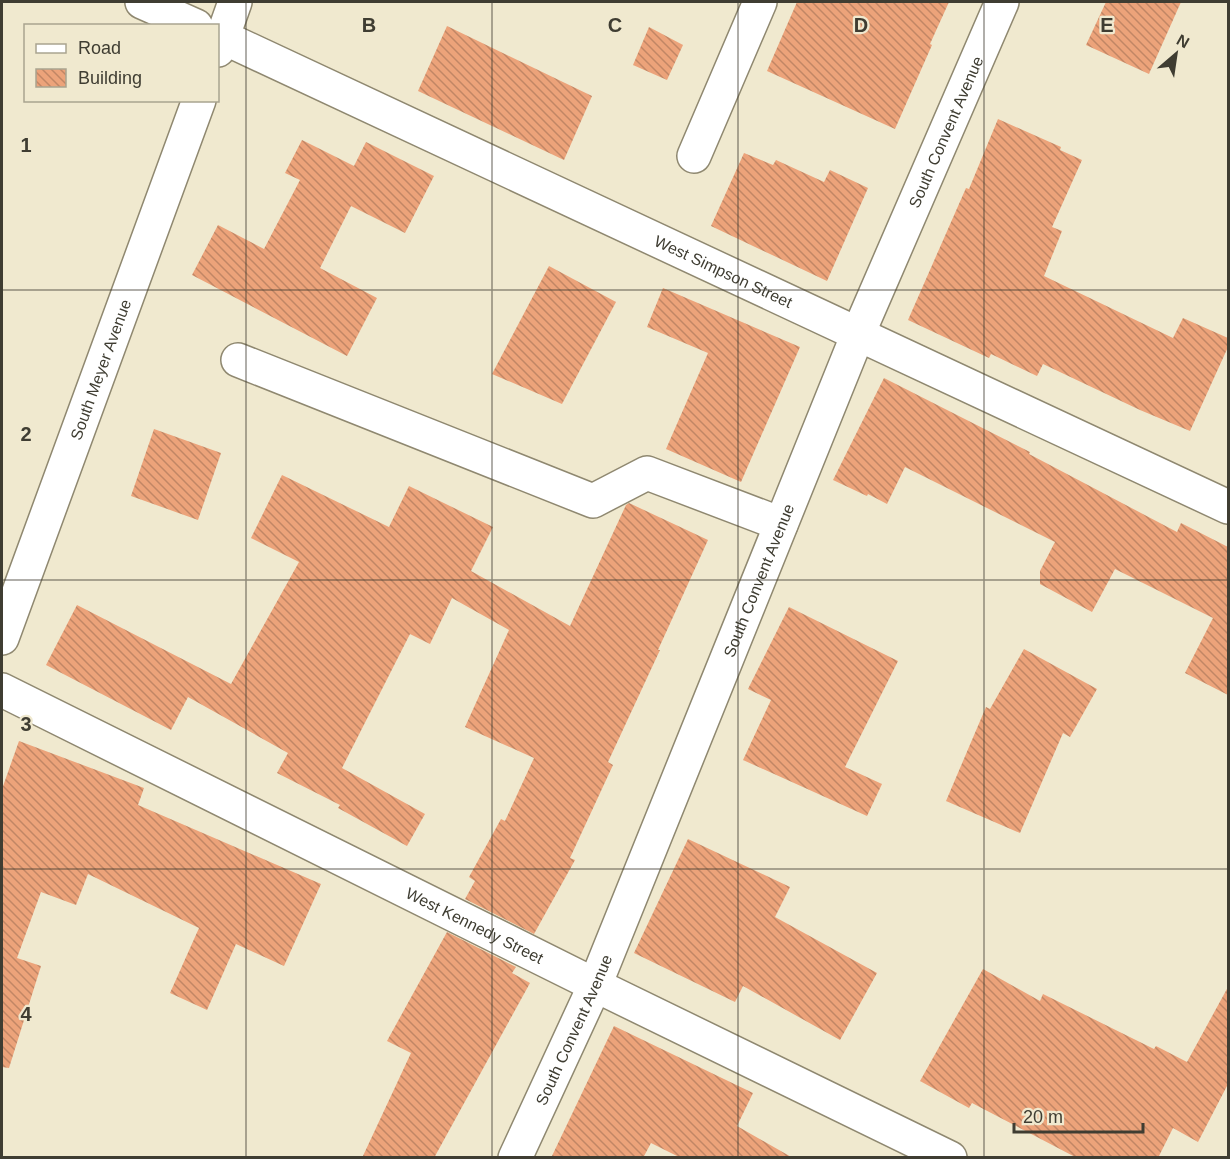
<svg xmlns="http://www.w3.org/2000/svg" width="1230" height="1159" viewBox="0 0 1230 1159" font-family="Helvetica,sans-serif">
<defs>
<pattern id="building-back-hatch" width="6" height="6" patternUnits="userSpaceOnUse" patternTransform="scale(1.5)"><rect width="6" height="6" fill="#eca37a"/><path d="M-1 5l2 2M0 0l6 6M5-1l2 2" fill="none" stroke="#c18665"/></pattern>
</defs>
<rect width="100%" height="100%" fill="#f0e9cf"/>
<g fill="url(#building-back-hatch)">
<path d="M797 2H949L930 44 932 45 895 129 767 71Z"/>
<path d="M1106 2H1181L1149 74 1086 45Z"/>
<path d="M447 26 592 96 564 160 418 91Z"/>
<path d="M649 27 683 45 667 80 633 65Z"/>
<path d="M998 119 1061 147 1060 150 1082 160 1052 227 1062 231 1044 276 1173 338 1183 318 1228 338V347L1190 431 1140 410 1043 364 1037 376 991 354 989 358 908 320 966 188 969 189Z"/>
<path d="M302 140 354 166 366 142 434 176 405 233 351 206 320 268 377 298 347 356 192 275 218 225 264 249 300 180 285 173Z"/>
<path d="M744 153 773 165 776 160 824 182 830 170 868 188 827 281 711 226Z"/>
<path d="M549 266 616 302 562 404 492 374Z"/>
<path d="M663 288 800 347 741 482 666 449 708 353 647 327Z"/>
<path d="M884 378 1030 452 1029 454 1177 532 1181 523 1228 547V695L1185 673 1213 618 1115 569 1092 612 1040 584V571L1055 542 905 467 887 504 868 494 867 496 833 480Z"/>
<path d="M154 429 221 453 198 520 131 496Z"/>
<path d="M282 475 389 527 409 486 493 527 471 571 570 626 626 505 629 503 708 540 658 650H660L608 762 613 765 570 858 575 860 534 934 465 899 475 881 469 877 501 819 505 821 534 758 465 727 509 630 452 598 430 644 410 634 342 768 425 814 407 846 338 808 340 805 277 773 288 753 188 697 171 730 46 665 77 605 231 684 299 562 251 538Z"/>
<path d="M789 607 898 661 845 767 882 784 867 816 743 760 771 700 748 689Z"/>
<path d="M1024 649 1097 689 1070 737 1063 733 1020 833 946 801 986 707 990 709Z"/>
<path d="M19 741 144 788 138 805 321 884 284 966 236 944 207 1010 170 993 199 928 88 874 76 905 41 892 17 958 41 966 9 1068 2 1067V789Z"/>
<path d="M688 839 790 887 775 917 877 973 840 1040 743 986 735 1002 634 953Z"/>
<path d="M447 932 516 967 512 973 530 983 434 1158H362L411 1053 387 1041Z"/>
<path d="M983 969 1040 1001 1043 994 1154 1049 1156 1046 1187 1062 1228 987V1084L1198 1142 1173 1128 1158 1158H1077L972 1103 969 1108 920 1081Z"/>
<path d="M614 1026 753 1093 737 1126 793 1158H681L651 1143 643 1158H551Z"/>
</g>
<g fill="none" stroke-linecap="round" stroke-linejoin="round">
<g stroke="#8f8870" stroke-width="36">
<g id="minor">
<path d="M142 2 196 26"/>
<path id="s1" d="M218 35 1228 507"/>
<path d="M218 50 235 2"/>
<path d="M694 156 760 2"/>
<path d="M238 360 593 501 647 473 781 524"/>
<path id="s2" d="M2 638 199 100"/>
<path id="s3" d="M2 690 595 985 950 1158"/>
<path id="s4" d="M515 1158 595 985 858 334 1002 2"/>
</g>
</g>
<use href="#minor" stroke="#fff" stroke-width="33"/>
</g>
<path fill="none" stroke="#3f3d32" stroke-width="1.5" stroke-opacity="0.55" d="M246 2V1158M492 2V1158M738 2V1158M984 2V1158M2 290H1228M2 580H1228M2 869H1228"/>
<g text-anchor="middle" stroke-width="4.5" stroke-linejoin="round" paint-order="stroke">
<g font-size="16" fill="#3f3d32" stroke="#f0e9cf">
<text dy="6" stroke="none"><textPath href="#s4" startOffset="1113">South Convent Avenue</textPath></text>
<text dy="6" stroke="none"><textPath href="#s1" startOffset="558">West Simpson Street</textPath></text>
<text dy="6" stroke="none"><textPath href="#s2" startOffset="286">South Meyer Avenue</textPath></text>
<text dy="6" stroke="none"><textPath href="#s4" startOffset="627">South Convent Avenue</textPath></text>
<text dy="6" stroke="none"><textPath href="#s3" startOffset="528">West Kennedy Street</textPath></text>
<text dy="6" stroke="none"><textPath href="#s4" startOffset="141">South Convent Avenue</textPath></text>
</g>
</g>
<g font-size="20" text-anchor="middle" font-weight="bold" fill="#3f3d32" stroke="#f0e9cf" stroke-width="4.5" stroke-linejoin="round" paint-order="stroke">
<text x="369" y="32">B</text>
<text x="615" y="32">C</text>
<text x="861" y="32">D</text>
<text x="1107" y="32">E</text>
<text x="26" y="152">1</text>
<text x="26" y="441">2</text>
<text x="26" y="731">3</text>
<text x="26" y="1021">4</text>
</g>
<rect width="1230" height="1159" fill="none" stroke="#3f3d32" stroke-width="6"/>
<rect x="24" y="24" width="195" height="78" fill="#f0e9cf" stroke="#a9a490" stroke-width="1.5"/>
<rect x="36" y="44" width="30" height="9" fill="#ffffff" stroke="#a9a490" stroke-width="1.5"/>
<text x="78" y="54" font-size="18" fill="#3f3d32">Road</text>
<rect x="36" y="69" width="30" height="18" fill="url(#building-back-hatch)" stroke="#a9a490" stroke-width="1.5"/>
<text x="78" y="84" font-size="18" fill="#3f3d32">Building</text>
<g transform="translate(1176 54) rotate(29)" stroke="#f0e9cf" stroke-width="4.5" paint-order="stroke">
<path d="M0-4.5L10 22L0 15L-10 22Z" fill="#3f3d32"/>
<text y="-9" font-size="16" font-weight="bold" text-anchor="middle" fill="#3f3d32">N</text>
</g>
<path d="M1014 1123v9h129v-9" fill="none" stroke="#3f3d32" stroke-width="3"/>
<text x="1023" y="1123" font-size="18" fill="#3f3d32" stroke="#f0e9cf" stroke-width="4.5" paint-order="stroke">20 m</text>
</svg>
